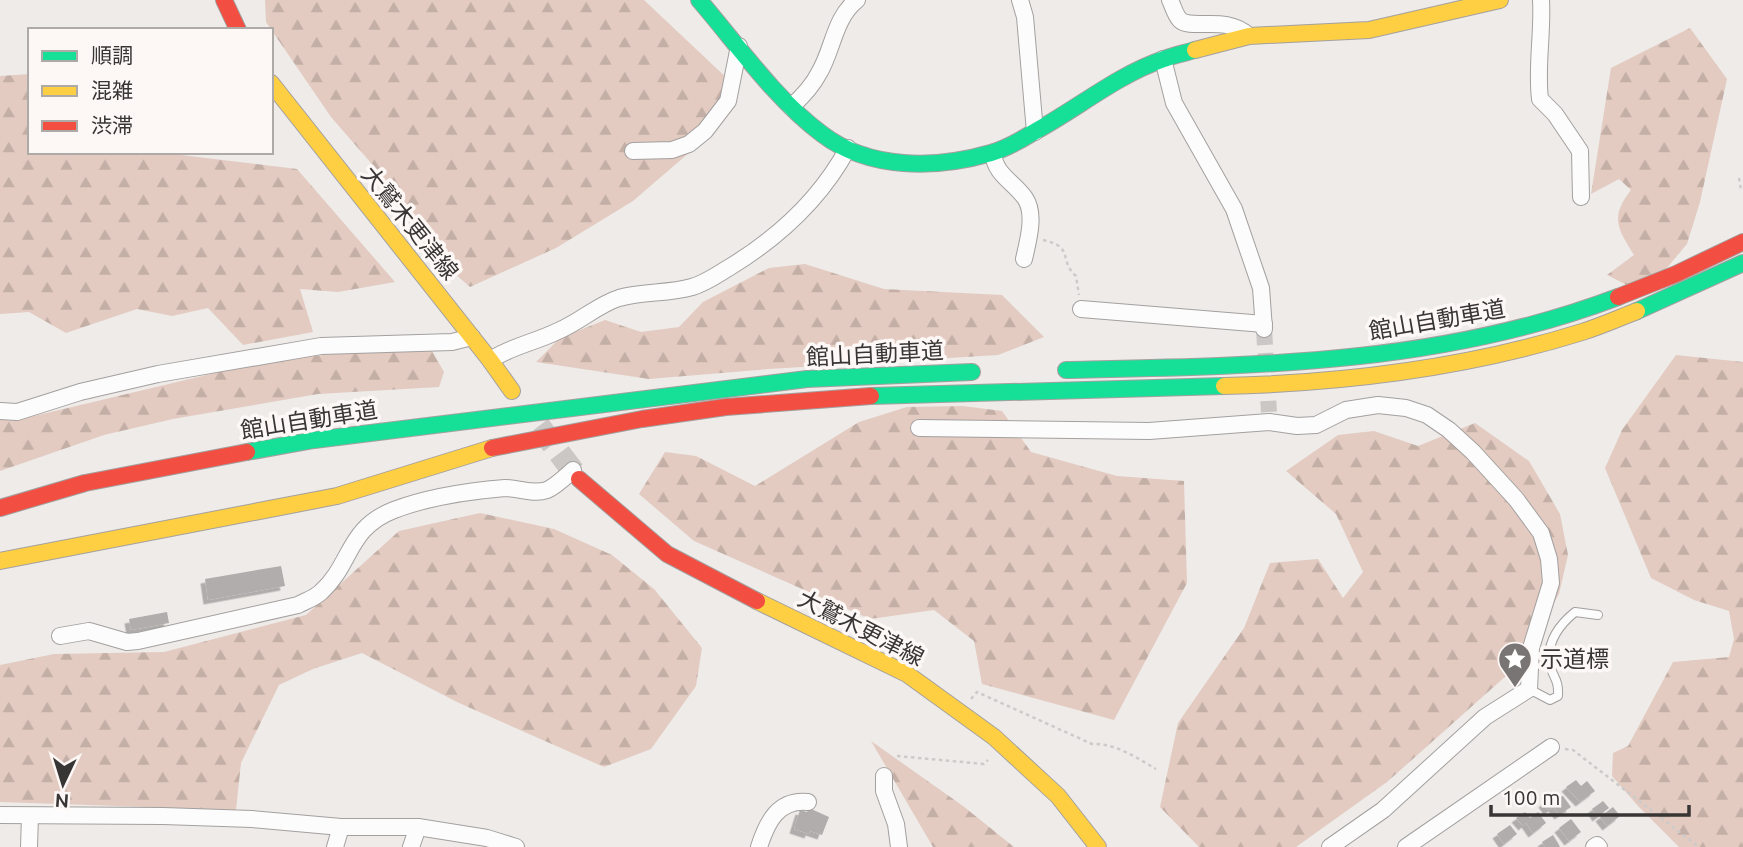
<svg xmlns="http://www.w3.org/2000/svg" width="1743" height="847" viewBox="0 0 1743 847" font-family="Ubuntu,'Noto Sans JP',sans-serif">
<defs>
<pattern id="forest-firs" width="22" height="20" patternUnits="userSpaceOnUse" patternTransform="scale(1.75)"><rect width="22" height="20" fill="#e3cbc1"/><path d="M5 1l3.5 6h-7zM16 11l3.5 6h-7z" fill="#c4afa6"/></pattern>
<filter id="shadow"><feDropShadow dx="-4.5" dy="4.5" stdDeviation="0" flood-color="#0004"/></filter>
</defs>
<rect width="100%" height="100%" fill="#eeebe9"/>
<g fill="url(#forest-firs)">
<path d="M265 0H644L732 83 705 139 633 201 556 248 470 287 423 246 384 178 331 117 266 22Z"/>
<path d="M1690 28 1727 79 1700 202 1687 244 1666 269 1629 286 1607 275 1634 255C1617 228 1610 217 1631 190L1619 179 1591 194 1611 68Z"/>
<path d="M30 74V152H180L181 155 297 169 395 282 338 292 300 289 313 332 243 345 208 308 172 316 137 309 66 333 29 312 0 314V76Z"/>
<path d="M805 264 884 289 1002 295 1044 337 998 355 769 369 649 379 536 362 560 338 605 320 641 332 679 327 703 302 769 268Z"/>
<path d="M432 351 444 372 439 387 318 394 173 419 104 435 0 471V419L13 421 266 361 352 352Z"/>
<path d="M1676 355 1743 362V847H1679L1638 806 1612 776 1613 753 1628 746 1673 662 1729 657 1734 639 1729 611 1694 600 1651 578 1605 468 1622 430Z"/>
<path d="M963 406 1002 411 1031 452 1117 476 1184 481 1187 583 1114 720 982 684 974 641 934 610 870 619 694 541 639 494 665 452 696 456 755 486 859 422 907 407Z"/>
<path d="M1475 423 1529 461 1560 514 1568 555 1559 594 1516 667 1387 782 1296 847H1199L1160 807 1178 723 1244 628 1270 563 1318 559 1343 598 1363 572 1336 514 1286 471 1338 435 1374 431 1418 446Z"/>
<path d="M480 513 554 529 612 555 654 589 702 648 696 686 651 749 604 767 459 703 362 653 313 669 279 685 241 763 236 810 0 802V665L54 654 164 652 306 615 399 531Z"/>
<path d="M871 741 963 806 1014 847H933Z"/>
</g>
<g fill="#b0adac" filter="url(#shadow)">
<path d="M281 566 285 586 208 600 205 579Z"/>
<path d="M167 612 169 623 131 630 129 619Z"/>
<path d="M1576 780 1581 786 1587 781 1595 791 1580 802 1566 787Z"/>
<path d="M1557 793 1560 797 1563 796 1571 807 1559 815 1553 807 1548 810 1543 803Z"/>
<path d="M1603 801 1609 808 1597 817 1592 809Z"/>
<path d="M1613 807 1620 816 1607 826 1600 817Z"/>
<path d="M809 808 829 817 822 835 810 831 809 834 794 829 800 810 807 812Z"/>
<path d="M1525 812 1530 818 1538 812 1546 823 1533 833 1526 823 1523 826 1516 818Z"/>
<path d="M1571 819 1581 832 1569 841 1559 828Z"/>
<path d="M1510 825 1517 834 1504 844 1497 834Z"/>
<path d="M1553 835 1558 843 1560 847H1545L1542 842Z"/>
</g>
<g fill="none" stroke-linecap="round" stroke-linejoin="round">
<path stroke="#cac7c5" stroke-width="16" stroke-dasharray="16 8" stroke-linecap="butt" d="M1264 329 1269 412"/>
<path stroke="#cac7c5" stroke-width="23" stroke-dasharray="23 11" stroke-linecap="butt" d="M539 426 579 479"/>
<g stroke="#a3a09f" stroke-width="10">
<path id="lane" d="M1529 689 1550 700 1558 696C1559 679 1553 678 1550 665 1546 643 1559 625 1575 612L1598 615"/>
</g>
<g stroke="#a3a09f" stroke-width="18">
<g id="street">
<path d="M1020 0 1025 17 1035 132"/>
<path d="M1170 0C1173 6 1175 15 1180 20 1192 31 1226 14 1249 36"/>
<path d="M1541 0C1543 33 1536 66 1540 99L1555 114 1580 151 1581 197"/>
<path d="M1163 59 1174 103 1234 209 1261 288 1264 329"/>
<path d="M791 107C802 97 812 87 819 73 833 50 834 18 857 0"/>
<path d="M633 151 672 150 689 144 705 131 728 101 739 46"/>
<path d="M993 153C995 175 1013 181 1025 198 1036 214 1028 241 1024 259"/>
<path d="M1081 309 1264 324"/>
<path d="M490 360C512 346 536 342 558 331 580 322 597 305 619 298 643 291 668 294 692 287 706 283 718 274 730 267 779 237 820 200 848 148"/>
<path d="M0 411 17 412 80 392 158 374 321 346 452 342 472 337"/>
<path d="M919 428 1149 431 1269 422 1297 426 1316 425 1346 410 1378 405 1406 408 1427 415 1449 430 1473 452 1516 499 1541 533 1549 559 1551 583 1531 648 1529 689 1485 717 1383 810 1330 847"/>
<path d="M60 636 89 631 127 642 138 641 298 605C305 601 315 598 321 592 352 564 347 528 394 510 428 497 469 491 505 488 519 488 533 495 547 490 556 486 565 477 573 470"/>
<path d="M884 776V791L896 824 899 847"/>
<path d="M0 815 163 816 252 819 341 827H418L487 838 516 847"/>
<path d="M29 847 30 816"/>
<path d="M335 847 341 827"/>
<path d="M411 847 418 827"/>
<path d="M759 847C767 822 778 799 808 802"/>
<path d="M1406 847 1551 747"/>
<path d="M1594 847 1597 845 1599 847"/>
</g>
</g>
<g stroke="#a3a09f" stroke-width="18">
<g id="fast">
<path d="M699 0C736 43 776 100 822 134 869 170 936 169 991 153 1005 149 1021 140 1034 132 1077 109 1117 75 1164 59 1174 55 1185 53 1195 50"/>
<path d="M1637 311 1743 263"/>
<path d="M1066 370C1255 366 1439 365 1618 297"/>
<path d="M871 396 1224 386"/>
<path d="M247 452 314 440 807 379 972 372"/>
</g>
</g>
<g stroke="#a3a09f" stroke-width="18">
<g id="slow">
<path d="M1195 50 1249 36 1369 30 1500 0"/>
<path d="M271 83 490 360 512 391"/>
<path d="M1224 386C1344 383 1467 368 1582 332 1601 326 1619 318 1637 311"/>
<path d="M0 561 337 496 492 448"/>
<path d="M757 601 907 674 994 737 1058 796 1098 847"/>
</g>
</g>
<g stroke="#a3a09f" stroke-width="18">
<g id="jam">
<path d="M224 0 238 30"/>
<path d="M1618 297 1676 274 1743 242"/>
<path d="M492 448 642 419 726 407 871 396"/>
<path d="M579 479 667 554 757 601"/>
<path d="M0 508 85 483 247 452"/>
</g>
</g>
<g stroke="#cccbca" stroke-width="2.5" stroke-dasharray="3.5 3.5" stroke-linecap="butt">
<path d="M1739 178 1741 190"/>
<path d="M1043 240C1075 247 1058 260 1076 276L1079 295"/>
<path d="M971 699 977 692 1092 744C1115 743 1137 758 1156 769"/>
<path d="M1565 749 1573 750 1699 847"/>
<path d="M897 756 984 764 988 760"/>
</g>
<use href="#lane" stroke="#fcfcfc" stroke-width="8"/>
<use href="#street" stroke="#fcfcfc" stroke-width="16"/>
<use href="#fast" stroke="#16e098" stroke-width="16"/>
<use href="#slow" stroke="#ffcf43" stroke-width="16"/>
<use href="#jam" stroke="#f24e42" stroke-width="16"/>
</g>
<defs>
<g id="sight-pin" transform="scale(1.75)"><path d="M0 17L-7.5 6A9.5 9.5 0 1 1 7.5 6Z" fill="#787574" stroke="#fdf7f5"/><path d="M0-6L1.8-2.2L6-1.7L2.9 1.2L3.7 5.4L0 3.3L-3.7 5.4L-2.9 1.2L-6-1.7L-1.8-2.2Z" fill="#fff"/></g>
</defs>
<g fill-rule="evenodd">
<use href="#sight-pin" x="1515" y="659"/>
</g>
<g text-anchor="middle" stroke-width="7" stroke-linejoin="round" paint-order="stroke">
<g font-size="23" fill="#383635" stroke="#fdf7f5">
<text transform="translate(410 223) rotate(51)" y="8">大鷲木更津線</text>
<text transform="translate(1437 320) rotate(-10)" y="8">館山自動車道</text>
<text transform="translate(875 354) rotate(-3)" y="8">館山自動車道</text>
<text transform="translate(309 420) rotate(-9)" y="8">館山自動車道</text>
<text transform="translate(861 628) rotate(27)" y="8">大鷲木更津線</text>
</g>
<g font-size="23" fill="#383635" stroke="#fdf7f5" text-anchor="start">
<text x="1540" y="667">示道標</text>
</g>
</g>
<rect x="28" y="28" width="245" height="126" fill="#fdf7f5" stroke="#aeaaa8" stroke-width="2"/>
<rect x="42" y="51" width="35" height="10" fill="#16e098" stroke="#aeaaa8" stroke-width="2"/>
<text x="91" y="63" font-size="21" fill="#383635">順調</text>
<rect x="42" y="86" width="35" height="10" fill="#ffcf43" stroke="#aeaaa8" stroke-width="2"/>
<text x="91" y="98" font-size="21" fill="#383635">混雑</text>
<rect x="42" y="121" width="35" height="10" fill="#f24e42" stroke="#aeaaa8" stroke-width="2"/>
<text x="91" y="133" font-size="21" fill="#383635">渋滞</text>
<g transform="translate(63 784) rotate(184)" stroke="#fdf7f5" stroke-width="5" paint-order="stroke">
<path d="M0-5L12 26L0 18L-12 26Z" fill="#383635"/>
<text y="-10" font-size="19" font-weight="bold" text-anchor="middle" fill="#383635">N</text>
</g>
<path d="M1491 805v10h198v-10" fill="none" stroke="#383635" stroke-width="3.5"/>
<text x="1502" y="805" font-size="21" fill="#383635" stroke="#fdf7f5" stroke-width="5" paint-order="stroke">100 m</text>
</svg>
